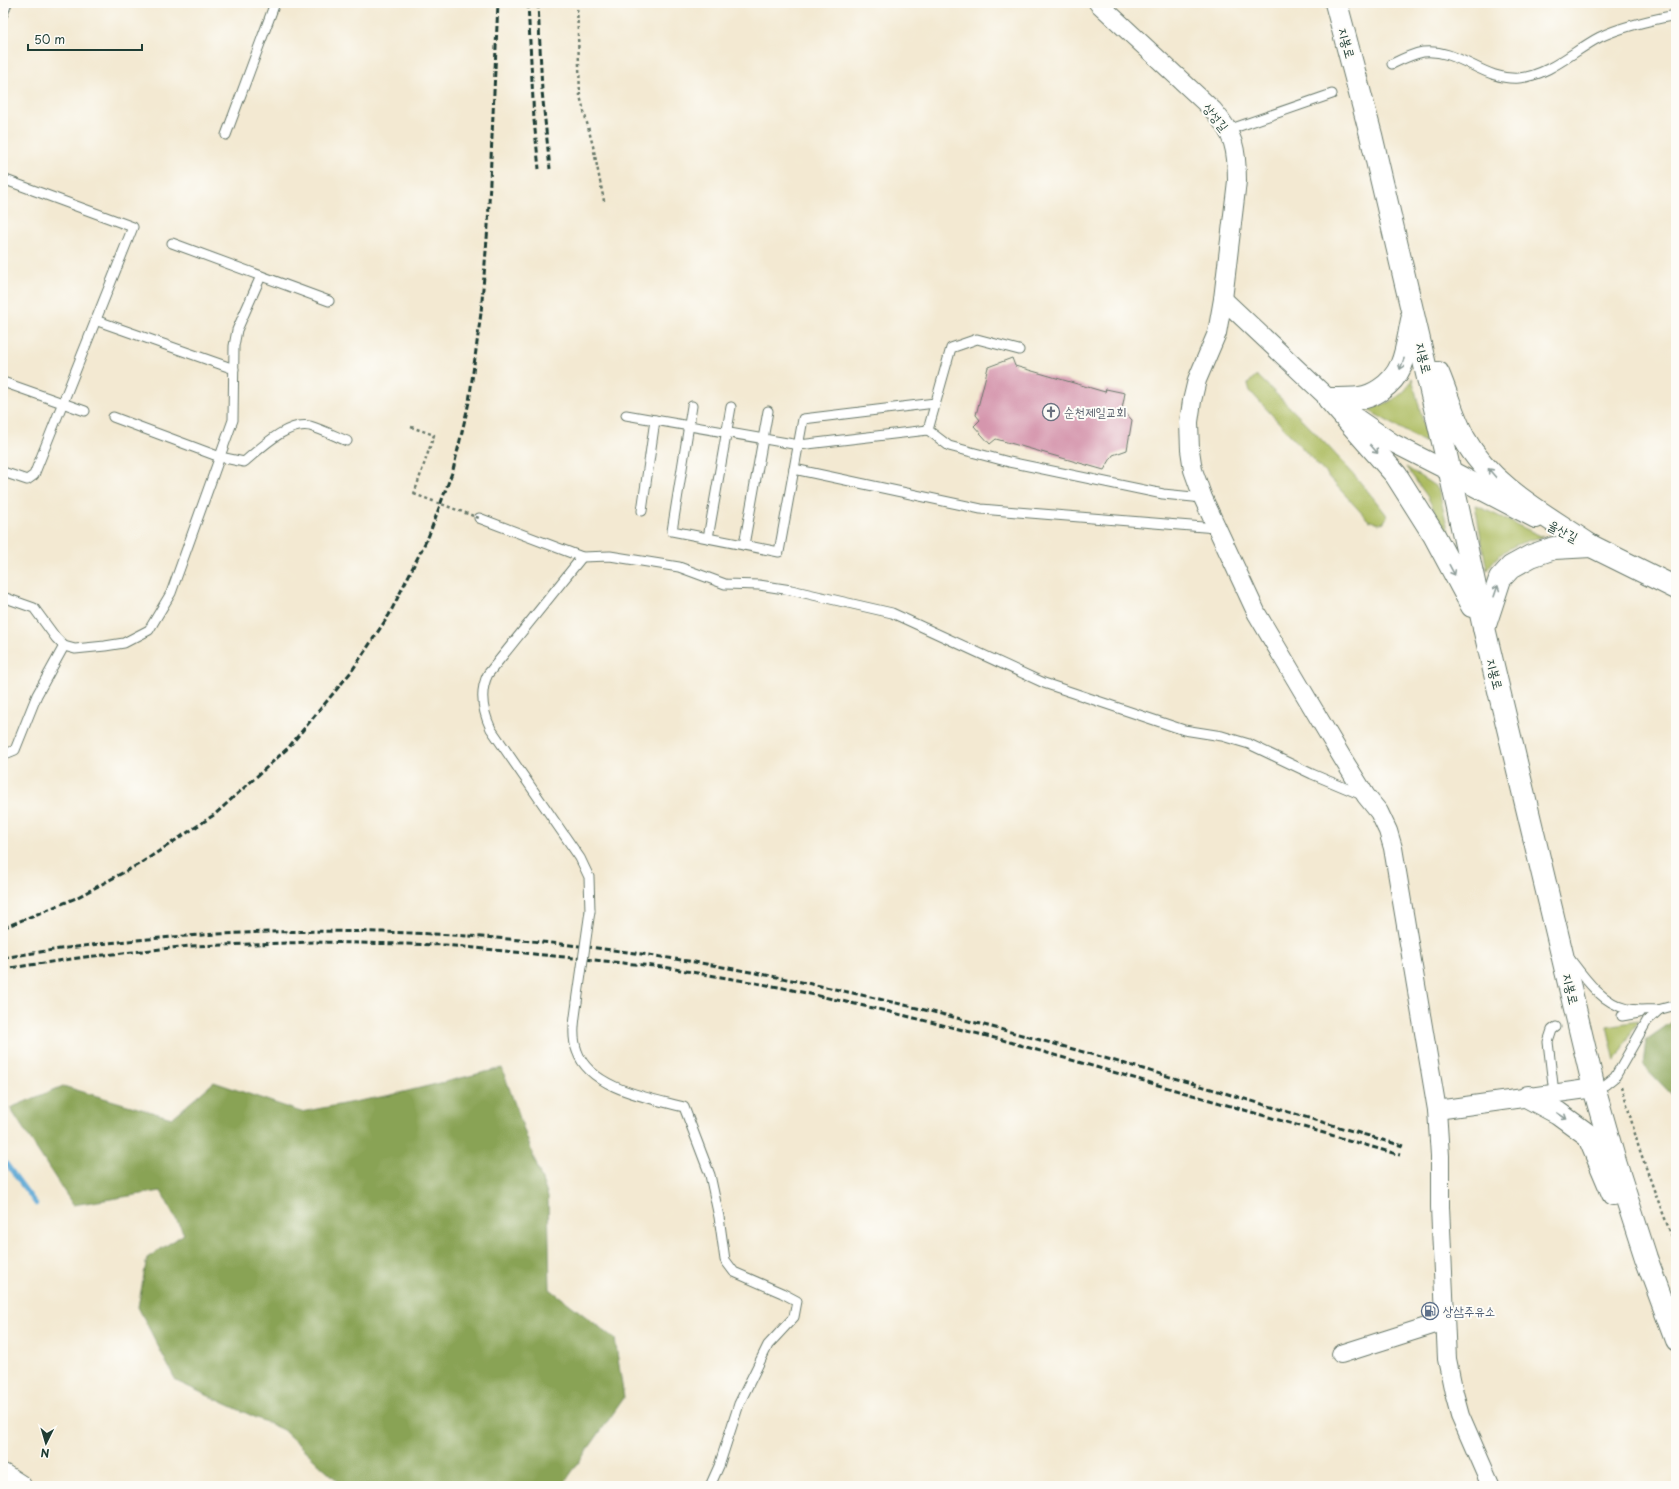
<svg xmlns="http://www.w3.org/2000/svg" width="1679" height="1489" viewBox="0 0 1679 1489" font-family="'Playpen Sans','Poor Story',sans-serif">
<rect width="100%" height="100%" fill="#fdfcf7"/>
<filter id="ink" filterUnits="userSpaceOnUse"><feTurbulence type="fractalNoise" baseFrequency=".025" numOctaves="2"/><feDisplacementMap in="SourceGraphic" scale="8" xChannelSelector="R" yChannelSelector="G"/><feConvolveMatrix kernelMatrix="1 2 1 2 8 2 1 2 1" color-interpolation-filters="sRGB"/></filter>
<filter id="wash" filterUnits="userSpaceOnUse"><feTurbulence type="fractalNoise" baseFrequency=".012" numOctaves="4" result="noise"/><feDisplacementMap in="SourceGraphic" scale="16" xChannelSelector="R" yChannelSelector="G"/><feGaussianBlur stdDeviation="0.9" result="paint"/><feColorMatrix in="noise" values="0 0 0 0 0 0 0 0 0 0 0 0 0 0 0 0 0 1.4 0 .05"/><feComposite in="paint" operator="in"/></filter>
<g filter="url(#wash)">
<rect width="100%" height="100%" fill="#f3e9d2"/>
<g fill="#acbb5e" stroke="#667c49">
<path d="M1255 376H1258C1303 420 1348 464 1386 514L1387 517 1384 522 1379 524 1368 520 1250 391 1248 384Z"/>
<path d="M1412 378 1427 438 1428 444 1366 409C1384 406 1407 396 1412 378Z"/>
<path d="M1406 467 1438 488 1452 545 1427 496Z"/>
<path d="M1475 505 1543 537C1520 542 1500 549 1487 570Z"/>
<path d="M1638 1021 1615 1061 1607 1026Z"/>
</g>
<g fill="#89a355" stroke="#547044">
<path d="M1676 1019V1099L1643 1065 1646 1040Z"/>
<path d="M502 1068 548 1197 550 1289 615 1339 624 1398 562 1486H443L439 1483 431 1486H343L283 1430 176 1381 138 1307 147 1258 184 1234 161 1191 73 1205 10 1108 63 1086 172 1118 214 1082 301 1112 391 1095Z"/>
</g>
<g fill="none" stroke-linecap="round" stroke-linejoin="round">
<path stroke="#5ba7d4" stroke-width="4.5" d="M3 1159 36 1204"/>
</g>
<g id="blocks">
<path fill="#d596ad" d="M1012 358 1015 366 1105 392 1106 389 1125 393 1122 409 1132 420 1127 450 1113 455 1104 470 996 439 990 444 974 426 980 420 976 415 988 367Z"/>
</g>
</g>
<g filter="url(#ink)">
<use href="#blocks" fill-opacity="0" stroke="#69796b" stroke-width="1"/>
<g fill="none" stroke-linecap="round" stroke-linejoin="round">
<g stroke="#69796b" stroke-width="11">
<g id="service">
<path d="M3 14 7 3"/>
<path d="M1392 64C1402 59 1412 54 1423 52 1459 48 1483 81 1519 78 1550 75 1573 51 1600 37 1623 26 1650 20 1676 15"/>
<path d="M1228 130 1332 94"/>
<path d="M226 135 275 3"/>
<path d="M3 179 133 227 34 475 27 480 3 472"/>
<path d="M172 243 329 301"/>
<path d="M95 320 234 369"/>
<path d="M1019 350 977 339 951 348 928 430 949 446 1009 462 1163 494 1203 498"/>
<path d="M3 382 85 411"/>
<path d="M692 406 672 531 779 552 803 419 935 403"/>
<path d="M626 415 799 445 928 430"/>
<path d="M113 417 220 457 244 462C260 449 287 421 310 426 323 430 335 436 347 441"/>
<path d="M794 469 981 509 1216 528"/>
<path d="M642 511 655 420"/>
<path d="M479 518 582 557 610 556 679 567 725 584 759 585 791 590 892 613 1044 683 1184 730 1222 736 1249 744 1312 774 1362 795"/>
<path d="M708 538 731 407"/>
<path d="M744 545 768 411"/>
<path d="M582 557 488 674C479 692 483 712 491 729L580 858 589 877 590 911"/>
<path d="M3 597 34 608 56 638 64 646 75 649 105 646 124 643 149 630 171 593 233 420 234 346 237 330 261 276"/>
<path d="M3 755 15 750 37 695 64 646"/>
<path d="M1570 959C1585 979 1602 1003 1628 1009 1638 1011 1650 1009 1659 1010L1647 1021 1615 1077 1605 1085 1594 1088"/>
<path d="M577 1002C575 1018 571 1035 577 1051 590 1089 650 1098 684 1107L710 1175 719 1217 725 1260 734 1272 782 1293 797 1301 794 1317 768 1345 739 1404 719 1466 710 1486"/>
<path d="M1654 1011 1676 1005"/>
<path d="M1622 1016 1639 1013"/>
<path d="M1554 1093 1548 1042 1552 1030 1556 1027"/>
</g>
</g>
<g stroke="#69796b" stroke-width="20">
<g id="minor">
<path d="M1098 3 1213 110C1234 134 1237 149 1237 181L1223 299 1217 333 1197 380 1192 401 1189 422 1190 450 1193 470 1203 498 1257 614 1343 759 1366 796 1379 812 1388 831 1393 848 1437 1110 1440 1156V1207L1447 1359 1454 1393 1460 1415 1491 1486"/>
<path d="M1223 299 1329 399 1393 443 1450 472"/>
<path d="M1437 1110 1594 1088"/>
<path d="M1341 1354 1445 1321"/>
</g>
</g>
<g stroke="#69796b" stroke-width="24">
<g id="tertiary">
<path d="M1450 472 1536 517"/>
<path d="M1573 537 1676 588"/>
</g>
</g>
<g stroke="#69796b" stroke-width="24">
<g id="secondary">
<path d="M1336 3 1371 135 1450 472 1484 628 1594 1088 1615 1162 1646 1258 1676 1339"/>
<path d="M1438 373C1447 394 1453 417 1464 438 1491 487 1546 515 1591 546"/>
<path d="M1329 399 1396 475 1434 535 1472 606"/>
<path d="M1329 399C1340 399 1350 399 1360 398 1368 397 1374 394 1380 390 1406 373 1406 348 1412 320"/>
<path d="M1484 628 1500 579 1511 567 1531 556 1554 548 1591 546"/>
<path d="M1528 1097 1558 1113 1588 1135 1613 1194"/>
<path d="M3 1475 20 1486"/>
</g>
</g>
<g stroke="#69796b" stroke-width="2.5" stroke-dasharray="3 3" stroke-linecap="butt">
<path d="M577 3 580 96 593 146 604 201"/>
<path d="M411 427 434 435 414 494"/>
<path d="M1622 1086 1638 1145 1654 1190 1676 1247"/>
</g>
<use href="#service" stroke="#fff" stroke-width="9"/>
<use href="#minor" stroke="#fff" stroke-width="18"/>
<use href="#tertiary" stroke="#fff" stroke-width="22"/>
<use href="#secondary" stroke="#fff" stroke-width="22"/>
<g stroke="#1f3d34" stroke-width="3" stroke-dasharray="6 3" stroke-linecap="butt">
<path d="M528 3 534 120 539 169"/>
<path d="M538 3 542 91 550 169"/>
<path d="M3 928 76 898 141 863 214 815 288 748 351 672 389 615 429 535 453 470 469 402 481 313 488 226 498 3"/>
<path d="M3 958C244 916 505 926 745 971 968 1012 1185 1082 1403 1146"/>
<path d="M3 969 85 957 190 946 316 942 445 945 663 967 779 987 882 1010 999 1039 1400 1155"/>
</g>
<g stroke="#69796b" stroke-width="11" stroke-linecap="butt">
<path id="service-bridge" d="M577 1002 590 911"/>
</g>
<path stroke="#69796b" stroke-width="2.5" stroke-dasharray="3 3" stroke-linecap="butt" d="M414 494 479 518"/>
<use href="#service-bridge" stroke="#fff" stroke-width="9"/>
</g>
<defs><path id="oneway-shaft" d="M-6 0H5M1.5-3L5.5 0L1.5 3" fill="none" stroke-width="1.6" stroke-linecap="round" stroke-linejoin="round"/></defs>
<g stroke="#8f9e9a">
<use href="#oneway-shaft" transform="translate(1402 364) rotate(110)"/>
<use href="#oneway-shaft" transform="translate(1374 449) rotate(49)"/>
<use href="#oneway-shaft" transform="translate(1492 473) rotate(-131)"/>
<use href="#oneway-shaft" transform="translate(1452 570) rotate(62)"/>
<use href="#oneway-shaft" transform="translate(1496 591) rotate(-71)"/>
<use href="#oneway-shaft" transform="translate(1562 1116) rotate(33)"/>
</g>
</g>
<defs>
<g id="church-ring" transform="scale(0.9)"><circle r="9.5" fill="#fdfcf7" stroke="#6b7280" stroke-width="1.5"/><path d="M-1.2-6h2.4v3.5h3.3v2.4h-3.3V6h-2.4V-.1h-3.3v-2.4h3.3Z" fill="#6b7280"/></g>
<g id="fuel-ring" transform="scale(0.9)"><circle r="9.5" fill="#fdfcf7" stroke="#5c6f8a" stroke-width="1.5"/><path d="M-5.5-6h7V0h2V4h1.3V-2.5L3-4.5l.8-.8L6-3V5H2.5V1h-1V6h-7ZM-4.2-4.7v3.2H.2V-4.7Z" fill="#5c6f8a"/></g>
</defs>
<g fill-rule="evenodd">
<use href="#church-ring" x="1051" y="412"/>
<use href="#fuel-ring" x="1430" y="1311"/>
</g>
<g text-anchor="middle" stroke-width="4" stroke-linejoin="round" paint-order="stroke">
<g font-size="13" fill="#1f3d34" stroke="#fdfcf7">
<text transform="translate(1347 43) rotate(75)" y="5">지봉로</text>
<text transform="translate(1216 117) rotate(51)" y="5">상성길</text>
<text transform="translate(1424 358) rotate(77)" y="5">지봉로</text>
<text transform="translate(1563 531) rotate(27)" y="5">율산길</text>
<text transform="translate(1495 674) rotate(76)" y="5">지봉로</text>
<text transform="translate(1571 989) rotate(77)" y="5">지봉로</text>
</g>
<g font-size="13" fill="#5b616d" stroke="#fdfcf7" text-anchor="start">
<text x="1064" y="417">순천제일교회</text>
</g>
<g font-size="13" fill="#4e5e75" stroke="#fdfcf7" text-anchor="start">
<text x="1443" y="1316">상삼주유소</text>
</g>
</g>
<rect width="1679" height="1489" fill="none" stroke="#fdfcf7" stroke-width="16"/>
<g transform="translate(46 1443) rotate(185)" stroke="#fdfcf7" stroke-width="3" paint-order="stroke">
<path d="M0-3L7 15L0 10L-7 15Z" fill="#1f3d34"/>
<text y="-6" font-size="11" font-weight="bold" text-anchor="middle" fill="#1f3d34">N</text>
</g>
<path d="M28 44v6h114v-6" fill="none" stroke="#1f3d34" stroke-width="2"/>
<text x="34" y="44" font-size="12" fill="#1f3d34" stroke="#fdfcf7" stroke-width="3" paint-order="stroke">50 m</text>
</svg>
